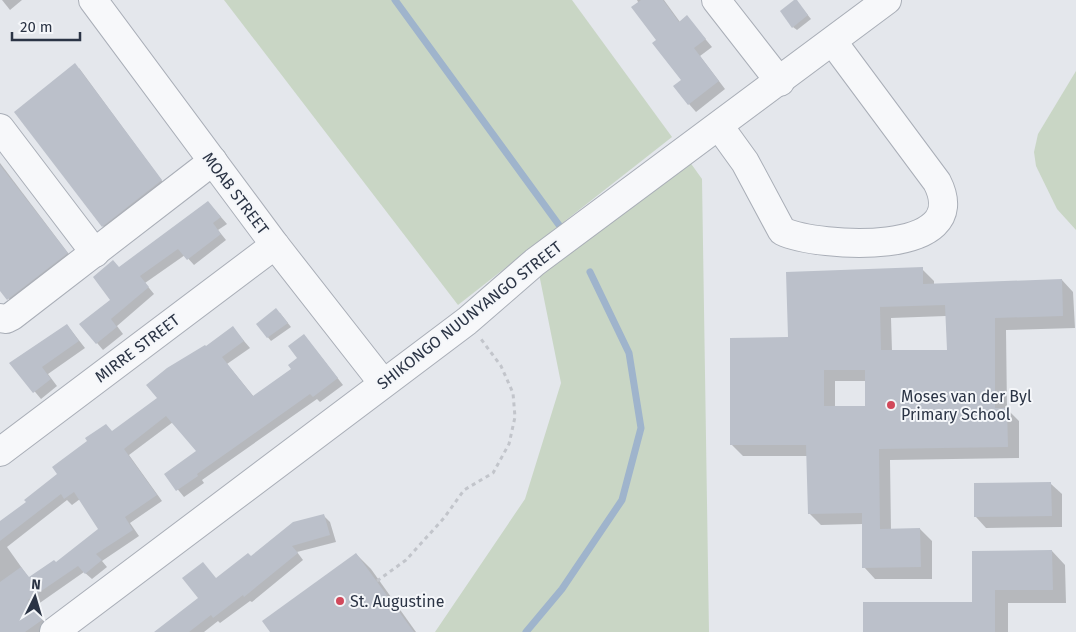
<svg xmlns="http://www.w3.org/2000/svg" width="1076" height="632" viewBox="0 0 1076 632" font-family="'Fira Sans',sans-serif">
<rect width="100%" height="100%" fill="#e4e7ec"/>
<g fill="#c9d6c5">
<path d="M224 0H572L672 137 458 305Z"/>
<path d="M1076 71V230L1057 209 1036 166 1034 152 1038 134Z"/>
<path d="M682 151 702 179 709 632H435L525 499 561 383 537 264Z"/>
</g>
<g fill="#0003" fill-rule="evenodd">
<path d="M2 0H22L10 10Z"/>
<path d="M637 0H664L680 22 687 17 712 47 700 56 725 89 696 112 689 104 683 80 658 40Z"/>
<path d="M799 4 811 19 797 30 793 27Z"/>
<path d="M79 68 165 185 106 230 103 226Z"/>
<path d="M0 163 71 257 12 302 0 288Z"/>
<path d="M208 202 227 224 218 230 226 240 194 265 185 255 145 283 154 294 117 326 123 334 103 350 81 324 111 300 120 268Z"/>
<path d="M922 269 934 281V285L1062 280 1073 292 1075 328 1006 330 1007 409 1019 421V458L890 460 891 530 920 529 932 541V579H875L864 567 863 524 821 525 809 513 808 456H743L731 444 789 338ZM946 316 948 351H892L891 318ZM835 381H866V408L835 407Z"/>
<path d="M280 313 291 327 271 341 257 324Z"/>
<path d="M67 325 85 348 48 374 57 386 41 399 11 363Z"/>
<path d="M233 328 250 348 227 364 254 397 292 369 299 358 304 335 343 385 320 402 317 399 202 480 204 483 184 497 166 475 198 451 173 422 129 455 162 501 130 523 139 536 102 561 107 567 92 579 84 572 34 607 48 626 40 632H0V522L28 502 158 398 206 348ZM80 499 100 529 56 564 29 578 7 547 67 500 72 505Z"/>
<path d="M1051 484 1062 494V527L986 528 976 517Z"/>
<path d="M324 516 330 522 336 542 297 552 303 560 252 602 250 601 220 623 218 621 204 632H156L200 598 216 579Z"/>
<path d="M1052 551 1065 565 1066 603H1008V632H864L973 603Z"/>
<path d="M356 554 371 569 416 632H271Z"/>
</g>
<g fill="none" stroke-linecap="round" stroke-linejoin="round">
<g stroke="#9fb4cc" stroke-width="7">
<path d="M395 0 559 225"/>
<path d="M526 632 562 589 622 500 641 428 629 353 590 272"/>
</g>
</g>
<g fill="#bbc0ca" fill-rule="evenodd">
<path d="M641 0H663L679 22 687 15 706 39 694 48 719 81 688 105 673 86 681 80 652 43 656 40 631 7Z"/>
<path d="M794 0H797L808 15 792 28 780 11Z"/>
<path d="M75 63 162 180 102 227 14 112Z"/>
<path d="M0 165 68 253 7 300 0 291Z"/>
<path d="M208 201 221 217 213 223 221 234 187 260 178 249 140 276 149 287 111 319 117 327 96 344 79 324 110 300 93 277 113 260 119 267Z"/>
<path d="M923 267V284L1062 279 1063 316 995 318V408H1007L1008 447 879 449 880 529 920 528 921 567 862 568V513L808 514 806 445H730V338L788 337 786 272ZM945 305 947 350H881L880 307ZM824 370H865V406H824Z"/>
<path d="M276 308 288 323 267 338 256 324Z"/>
<path d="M67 324 79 341 42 367 51 379 33 393 9 363Z"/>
<path d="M233 326 244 341 222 357 253 396 291 369 288 365 297 358 288 346 304 334 338 378 313 397 310 394 197 474 198 476 176 491 164 474 196 451 166 416 124 449 157 495 125 517 133 530 96 554 102 560 85 574 78 566 28 600 42 620 25 632H0V582L21 567 29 577 54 560 56 562 98 529 74 492 64 499 61 494 0 541V521L26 502 24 500 57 474 52 467 87 441 85 438 106 424 112 431 157 398 146 385 167 368 205 345 206 346Z"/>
<path d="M1051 482 1052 516 974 517V483Z"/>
<path d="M324 514 330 535 292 546 298 553 244 597 243 595 213 618 211 615 189 632H154L198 598 182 578 203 562 216 578 248 553 251 556 293 522Z"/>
<path d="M1052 550 1053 590H995V632H863V602H972V551Z"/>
<path d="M356 553 414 632H270L262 621Z"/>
</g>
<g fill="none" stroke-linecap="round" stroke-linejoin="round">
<g stroke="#a9aeb7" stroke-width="30">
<g id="minor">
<path d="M93 0 275 245 383 383"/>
<path d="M716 0 780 82"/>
<path d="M719 126 745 162 782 231C818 248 976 258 937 182L833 42"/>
<path d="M0 128 95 253"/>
<path d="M0 318 6 319 12 316 213 161"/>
<path d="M0 452 275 245"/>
<path d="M54 632 467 321 535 262 887 0"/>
</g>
</g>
<path stroke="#c2c5cb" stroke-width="3" stroke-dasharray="4 4" stroke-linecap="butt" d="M377 581 406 560 444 518 464 490 493 473 509 444 515 417 513 393 501 366 481 339"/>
<use href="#minor" stroke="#f7f8fa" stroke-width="28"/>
</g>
<g fill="#d1495b" stroke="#f4f6f9" stroke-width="2">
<circle cx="891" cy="405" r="5"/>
<circle cx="340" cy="601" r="5"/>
</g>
<g text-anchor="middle" stroke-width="4" stroke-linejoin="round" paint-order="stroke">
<g font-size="16" fill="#2b3445" stroke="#f4f6f9">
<text transform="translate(236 193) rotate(53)" y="6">MOAB STREET</text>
<text transform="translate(469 315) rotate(-38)" y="6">SHIKONGO NUUNYANGO STREET</text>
<text transform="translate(137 348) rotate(-37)" y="6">MIRRE STREET</text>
</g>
<g font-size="16" fill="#2b3445" stroke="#f4f6f9" text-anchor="start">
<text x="901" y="402">Moses van der Byl<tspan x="901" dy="18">Primary School</tspan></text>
<text x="350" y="607">St. Augustine</text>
</g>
</g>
<g transform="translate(35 597) rotate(5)" stroke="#f4f6f9" stroke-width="4" paint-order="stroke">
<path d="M0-4L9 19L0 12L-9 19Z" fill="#2b3445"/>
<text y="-8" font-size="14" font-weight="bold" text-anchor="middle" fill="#2b3445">N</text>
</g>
<path d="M12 32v8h68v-8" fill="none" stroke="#2b3445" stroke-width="2.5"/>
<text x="20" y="32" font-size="15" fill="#2b3445" stroke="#f4f6f9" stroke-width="4" paint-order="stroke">20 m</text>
</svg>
